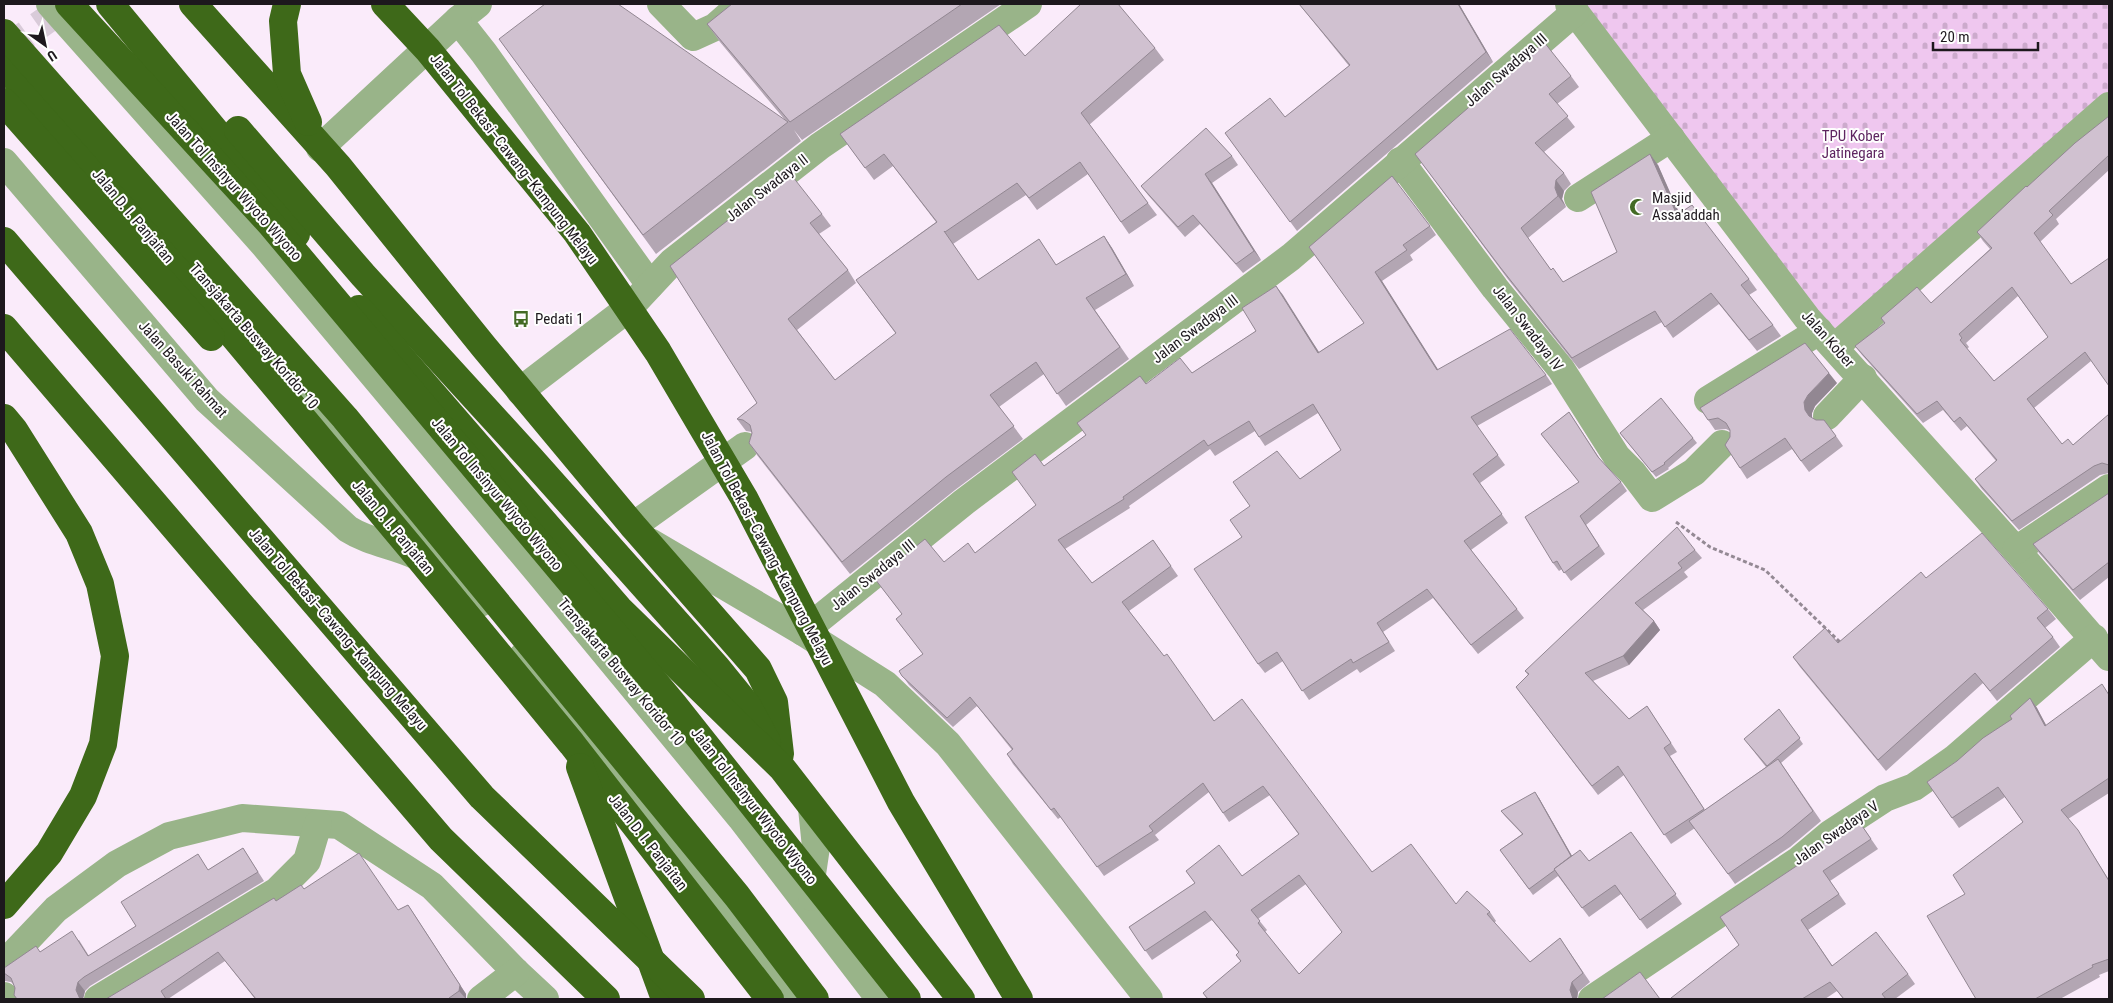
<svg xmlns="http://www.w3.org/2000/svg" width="2113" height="1003" viewBox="0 0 2113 1003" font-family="'Roboto Condensed',sans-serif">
<defs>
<pattern id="cemetery-stones" width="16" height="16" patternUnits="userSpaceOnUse" patternTransform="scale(1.25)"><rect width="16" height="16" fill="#efc7ef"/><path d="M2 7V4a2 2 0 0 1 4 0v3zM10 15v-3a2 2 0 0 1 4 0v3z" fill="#cac"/></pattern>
</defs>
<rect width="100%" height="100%" fill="#faebfa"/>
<path fill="url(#cemetery-stones)" d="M1569 4H2109V106L1835 347Z"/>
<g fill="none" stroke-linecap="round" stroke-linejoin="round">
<path stroke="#d9cbd9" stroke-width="28" stroke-dasharray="28 14" stroke-linecap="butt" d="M4 50 69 4"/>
<path stroke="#948994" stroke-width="3" stroke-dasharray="4 2.5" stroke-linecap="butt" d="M1676 522 1710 547 1765 570 1842 644"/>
<g stroke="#99b489" stroke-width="28">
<path d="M50 4 265 246 539 573 741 818 880 999"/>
<path d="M478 4 458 20 484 53 650 285"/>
<path d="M661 4 693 37 715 27 741 4"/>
<path d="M1569 4 1807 318 2016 550 2109 657"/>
<path d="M320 148 458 20"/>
<path d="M1400 161 1495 288 1561 369 1617 457 1633 473 1652 498 1694 472 1722 444"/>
<path d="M4 162 207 400 348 529C370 543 395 545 417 556 440 566 460 587 480 603"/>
<path d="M1578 198 1671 138"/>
<path d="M262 343 451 569"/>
<path d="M1835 347 2109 106"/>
<path d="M520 391 630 307 672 262 820 146 1028 4"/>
<path d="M1708 400 1819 331"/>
<path d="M1827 416 1863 378"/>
<path d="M633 526 745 446"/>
<path d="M650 542 803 632 885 684 948 744 1149 999"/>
<path d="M2016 550 2109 488"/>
<path d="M803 632 964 502 1291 257 1575 12"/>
<path d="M523 656 798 999"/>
<path d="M812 808 816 847 812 874V897"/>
<path d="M4 964 56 909 117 864 169 836 242 818 339 825 432 886 516 972 545 999"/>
<path d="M4 996 6 999"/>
<path d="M98 999 277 891 307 861 318 824"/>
<path d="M481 999 516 972"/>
<path d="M1592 999 1799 860 1830 834 1885 798 1914 787 1954 759 2094 638"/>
</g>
<g stroke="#3e6919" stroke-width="28">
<path d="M110 4 240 161 277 212 296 234"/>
<path d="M193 4 338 166 484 347 633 526 758 669 774 702 780 754"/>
<path d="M287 4 283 21 287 74 308 122"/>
<path d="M4 65 113 192 411 548 572 744 770 999"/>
<path d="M4 102 211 337"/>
<path d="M238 130 363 275 530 458 717 668 747 705 767 742"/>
<path d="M359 309 619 609 782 768 961 999"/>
<path d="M4 328 441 839 606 999"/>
<path d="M4 418 14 430 79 533 100 584 115 656 103 744 83 796 49 853 4 905"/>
<path d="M580 767 665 999"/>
</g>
<g stroke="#3e6919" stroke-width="28">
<path d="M69 4 270 223 673 704 907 999"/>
<path d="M385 4 428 50 577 233 658 352 744 498 901 802 1019 999"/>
<path d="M4 33 345 418 737 896 815 999"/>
<path d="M4 241 482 797 691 999"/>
</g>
</g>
<g fill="#b3a6b3" fill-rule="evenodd">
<path d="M732 4H1001L802 140 794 130 801 141 656 254 499 39 785 120 720 42 707 24Z"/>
<path d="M1299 4H1459L1493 62 1297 231 1225 133 1285 117 1349 66Z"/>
<path d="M1155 48 1164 60 1089 125 1157 215 1129 234 1088 174 1037 210 1026 195 953 244 978 280 1039 239 1056 265 1104 236 1112 248 1134 286 1095 310 1129 359 1066 406 1044 374 999 407 1023 439 955 490 850 574 757 455 749 443 752 432 746 431 737 419 757 403 670 266 822 214 831 226 819 234 848 270 856 283 797 330 835 380 896 334 856 280 936 222 893 166 874 180 840 134 1025 56Z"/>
<path d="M1571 76 1579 87 1557 104 1575 127 1544 152 1564 173 1571 184 1564 191 1562 199 1566 207 1528 238 1551 270 1563 282 1617 252 1658 165 1679 214 1749 279 1757 290 1749 295 1773 325 1781 336 1757 351 1719 304 1673 338 1662 322 1579 369 1507 278 1415 154Z"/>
<path d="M2109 116V170L2056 219 2059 224 2040 242 2091 361 2034 408 2062 444 2073 445 2109 414V473L2100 475 2019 530 1981 488 1975 479 1996 461 1967 426 1961 431 1943 410 1923 423 1862 355 1855 346 1884 323 1881 318 1931 303 1990 249 1983 241 1977 232 2027 187ZM2018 296 2048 337 1994 381 1967 349 1969 347 1966 343Z"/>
<path d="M1232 156 1238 165 1212 183 1261 260 1243 273 1200 224 1185 237 1148 195 1141 186Z"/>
<path d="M1430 226 1436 235 1410 255 1413 260 1382 281 1438 370 1546 375 1552 384 1477 426 1505 465 1480 483 1508 523 1471 550 1524 618 1478 654 1433 598 1383 632 1395 651 1360 673 1357 669 1309 700 1283 661 1265 673 1258 664 1242 537 1300 479 1341 450 1318 413 1265 446 1255 431 1215 456 1210 449 1129 506 1130 508 1065 549 1092 583 1153 540 1178 576 1129 611 1214 721 1372 872 1456 904 1490 912 1496 921 1494 923 1530 962 1560 938 1590 982 1578 992 1577 999H1207L1203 993 1241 962 1236 955 1239 953 1212 920 1152 960 1129 927 1195 883 1186 871 1242 876 1299 835 1270 795 1229 822 1209 792 1155 835 1159 840 1104 876 1061 817 1058 819 1013 764 1007 754 1012 750 977 706 953 727 909 685 899 671 923 654 896 619 902 614 875 579 944 562 975 553 1036 505 1044 466 1086 435 1146 384 1192 373 1256 331 1276 286 1319 352 1364 323 1309 247ZM1306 884 1342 932 1299 974 1265 932 1267 930 1258 919Z"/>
<path d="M1837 383 1815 406 1812 413V418L1836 436 1843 446 1809 472 1792 449 1747 479 1725 445 1730 437V431L1726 429 1715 430 1700 408Z"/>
<path d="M1569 412 1600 459 1621 482 1627 491 1586 525 1605 554 1571 581 1562 569 1559 571 1553 563 1579 482 1541 434Z"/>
<path d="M1620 433 1693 438 1697 443 1668 468 1669 469 1656 477Z"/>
<path d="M2109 493V577L2080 600 2039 553 2033 544Z"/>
<path d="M1695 550 1702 558 1684 572 1688 577 1643 610 1654 621 1660 630 1629 665 1593 681 1629 719 1647 706 1677 752 1670 756 1705 810 1766 767 1744 739 1779 709 1803 744 1781 763 1821 821 1790 847 1735 884 1695 828 1671 844 1624 775 1598 795 1516 687 1528 675 1525 671Z"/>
<path d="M1926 578 2048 609 2056 619 2045 628 2053 637 2060 647 1997 701 1983 683 1886 771 1800 667 1793 657 1838 643Z"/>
<path d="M2109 695V793L2068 819 2084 840 2109 880V971L2099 975 2100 977 2060 999H1976L1965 894 2023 822 2005 797 1959 828 1927 782 1957 761 2012 719 2030 698 2037 708 2046 726Z"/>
<path d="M1539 798 1572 856 1589 861 1631 832 1682 904 1647 929 1621 894 1589 917 1558 876 1533 895 1500 850 1522 834 1505 816 1501 811Z"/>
<path d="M1858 820 1878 849 1830 881 1846 904 1808 930 1832 965 1908 974 1915 984 1895 999H1843L1837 991 1825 999H1672L1739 945 1801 863Z"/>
<path d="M243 848 264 881 90 986 85 991 83 999 15 988 13 984 11 982 5 981 4 979V968L40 952 79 940 89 956 136 926 208 870Z"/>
<path d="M304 889 398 910 408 905 466 994V999H255L225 961 168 999H106L276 901Z"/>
</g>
<g fill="#928792">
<path d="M1458 4H1459L1493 62 1486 52Z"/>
<path d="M1650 154 1658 165 1685 226 1677 215Z"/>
<path d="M1205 174 1212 183 1261 260 1254 251Z"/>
<path d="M1556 180 1564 191 1562 199 1566 207 1558 196 1555 188Z"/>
<path d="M1104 236 1112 248 1134 286 1126 274Z"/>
<path d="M1375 272 1382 281 1444 379 1437 370Z"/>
<path d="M1276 286 1283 295 1325 362 1318 353Z"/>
<path d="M1829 373 1837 383 1815 406 1812 413V421L1816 427 1805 410 1804 402 1808 395Z"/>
<path d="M1654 621 1660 630 1629 665 1623 656Z"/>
<path d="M2030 698 2037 708 2052 736 2045 726Z"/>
<path d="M1535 792 1539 798 1576 863 1572 858Z"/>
<path d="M408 905 466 994V999L459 991Z"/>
<path d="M78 982 85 991 83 999H79L76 990Z"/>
<path d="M1572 982 1578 992 1577 999H1573L1570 990Z"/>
</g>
<g fill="#d0c1d0" stroke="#928792" fill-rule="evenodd">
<path d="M545 4H618L788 122 643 235 499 39Z"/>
<path d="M732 4H962L790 122 707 24Z"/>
<path d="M1081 4H1118L1155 48 1081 113 1148 203 1121 222 1080 162 1029 198 1017 183 945 232 944 231 978 280 1039 239 1056 265 1104 236 1126 274 1086 298 1120 347 1057 394 1036 362 990 395 1014 426 946 477 842 562 749 443 752 433 750 425 743 420 737 419 757 403 670 266 789 172 822 214 810 223 848 270 788 319 835 380 896 333 856 280 937 222 884 154 865 168 840 134 999 25 1025 56Z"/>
<path d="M1299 4H1458L1486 52 1290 222 1225 133 1270 98 1285 117 1350 65Z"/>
<path d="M1544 42 1571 76 1549 94 1568 116 1535 143 1564 173 1556 180 1555 188 1558 196 1521 228 1551 270 1553 268 1563 282 1617 252 1591 192 1650 154 1677 215 1692 205 1749 279 1741 285 1773 325 1749 340 1711 293 1665 327 1655 311 1572 358 1500 267 1415 154Z"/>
<path d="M2109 116V155L2049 211 2053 215 2034 233 2071 284 2109 258V386L2085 352 2027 399 2062 444 2068 439 2073 445 2109 414V465L2102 463 2094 466 2012 521 1975 479 1997 460 1960 417 1954 422 1937 401 1917 414 1855 346 1885 323 1881 318 1917 287 1931 303 1992 248 1977 232 2026 186 2027 187 2075 143ZM2012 287 2048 337 1994 381 1960 340 1962 338 1959 334Z"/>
<path d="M1206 128 1232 156 1205 174 1254 251 1236 264 1193 215 1178 227 1141 186Z"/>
<path d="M1392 176 1430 226 1403 245 1407 250 1375 272 1437 370 1510 329 1546 375 1471 417 1498 455 1473 474 1502 514 1464 541 1517 609 1471 645 1427 589 1377 623 1389 642 1353 663 1351 659 1302 691 1277 652 1258 664 1194 569 1242 537 1230 520 1250 506 1233 482 1277 451 1300 479 1341 450 1313 404 1259 437 1249 421 1208 446 1204 440 1123 497 1124 499 1058 540 1092 583 1153 540 1171 566 1122 602 1164 656 1167 654 1214 721 1242 699 1372 872 1411 844 1456 904 1467 891 1490 912 1487 914 1530 962 1560 938 1583 973 1572 982 1570 990 1573 999H1208L1203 993 1241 961 1236 955 1239 952 1205 911 1145 951 1129 927 1195 883 1186 871 1219 845 1242 876 1299 834 1263 786 1223 813 1203 783 1149 826 1153 831 1097 867 1054 808 1051 810 1007 754 1013 749 970 697 947 718 902 676 899 671 923 654 896 619 902 614 875 579 925 539 944 562 968 543 975 553 1036 505 1012 472 1035 454 1044 466 1086 435 1077 423 1140 376 1146 384 1180 358 1192 373 1256 331 1242 308 1276 286 1318 353 1364 323 1309 247ZM1299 875 1342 932 1299 974 1258 923 1260 921 1251 910Z"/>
<path d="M1805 343 1829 373 1808 395 1804 402 1805 410 1809 416 1816 420H1824L1836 436 1801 461 1785 438 1740 468 1725 445 1730 437V430L1726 423 1718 418 1708 420 1700 408Z"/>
<path d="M1661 398 1693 438 1664 463 1665 464 1652 472 1620 433Z"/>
<path d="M1569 412 1598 457 1621 482 1580 516 1599 546 1564 573 1557 561 1553 563 1525 517 1579 482 1541 434Z"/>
<path d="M2109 493V562L2073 590 2033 544Z"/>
<path d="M1677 527 1695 550 1678 563 1682 568 1635 603 1654 621 1623 656 1585 673 1629 719 1647 706 1671 743 1664 748 1704 809 1664 835 1618 766 1592 786 1516 687 1529 674 1525 671Z"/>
<path d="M1982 533 2048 609 2037 618 2053 637 1990 691 1975 673 1878 760 1793 657 1825 628 1838 643 1921 572 1926 578Z"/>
<path d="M2102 684 2109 695V778L2061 810 2078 830 2109 881V959L2092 965 2093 967 2035 999H1976L1927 916 1965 894 1953 875 2023 822 1998 787 1952 818 1927 782 1957 761 1983 738 2012 719 2010 716 2030 698 2045 726Z"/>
<path d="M1779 709 1800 738 1767 766 1744 739Z"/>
<path d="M1778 759 1813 811 1782 837 1728 874 1689 821Z"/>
<path d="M1535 792 1571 856 1554 869 1555 870 1529 889 1500 850 1523 834 1501 811Z"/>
<path d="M1858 820 1871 839 1823 871 1839 894 1801 920 1832 966 1876 932 1908 974 1882 994 1886 999H1844L1830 982 1802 999H1672L1671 998 1739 945 1720 917 1801 863 1832 837Z"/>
<path d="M1631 832 1676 894 1640 920 1615 885 1582 908 1554 869 1580 850 1589 861Z"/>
<path d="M243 848 258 872 84 977 78 982 76 990 80 999H17L14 995 15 988 11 978 4 973V968L36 946 40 952 72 931 88 956 136 926 121 902 198 854 208 870Z"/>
<path d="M359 853 398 910 408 905 460 985 459 991 449 998 450 999H256L218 952 161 991 166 999H106L274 898 276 901 301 885 304 889Z"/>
<path d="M1640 972 1660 999H1602Z"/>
</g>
<defs>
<g id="mosque-bare" transform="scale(1.35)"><path d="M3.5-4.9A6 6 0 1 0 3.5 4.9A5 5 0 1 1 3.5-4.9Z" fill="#436a25" stroke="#fefefe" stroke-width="2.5" paint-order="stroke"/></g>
<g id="bus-bare" transform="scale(1.35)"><path d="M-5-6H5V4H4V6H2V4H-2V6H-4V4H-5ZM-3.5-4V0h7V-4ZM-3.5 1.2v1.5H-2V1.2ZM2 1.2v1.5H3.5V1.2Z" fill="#436a25" stroke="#fefefe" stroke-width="2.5" paint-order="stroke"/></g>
</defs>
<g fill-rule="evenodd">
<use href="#mosque-bare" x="1638" y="207"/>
<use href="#bus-bare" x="521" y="319"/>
</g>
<g text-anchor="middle" stroke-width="4" stroke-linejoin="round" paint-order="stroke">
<g font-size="15" fill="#1d181d" stroke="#fefefe">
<text transform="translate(1506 70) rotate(-41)" y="5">Jalan Swadaya III</text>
<text transform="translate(514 159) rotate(52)" y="5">Jalan Tol Bekasi–Cawang–Kampung Melayu</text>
<text transform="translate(234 186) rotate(48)" y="5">Jalan Tol Insinyur Wiyoto Wiyono</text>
<text transform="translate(767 188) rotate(-38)" y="5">Jalan Swadaya II</text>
<text transform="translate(133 216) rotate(50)" y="5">Jalan D. I. Panjaitan</text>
<text transform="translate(1528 328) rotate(52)" y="5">Jalan Swadaya IV</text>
<text transform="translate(1195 329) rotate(-37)" y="5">Jalan Swadaya III</text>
<text transform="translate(254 336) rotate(49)" y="5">Transjakarta Busway Koridor 10</text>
<text transform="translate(1828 339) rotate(48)" y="5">Jalan Kober</text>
<text transform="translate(183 369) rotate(48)" y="5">Jalan Basuki Rahmat</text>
<text transform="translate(497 494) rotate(50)" y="5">Jalan Tol Insinyur Wiyoto Wiyono</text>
<text transform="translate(393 527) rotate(50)" y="5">Jalan D. I. Panjaitan</text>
<text transform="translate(767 548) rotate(62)" y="5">Jalan Tol Bekasi–Cawang–Kampung Melayu</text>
<text transform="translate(873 575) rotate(-39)" y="5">Jalan Swadaya III</text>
<text transform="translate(338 629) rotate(49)" y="5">Jalan Tol Bekasi–Cawang–Kampung Melayu</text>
<text transform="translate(621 672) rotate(50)" y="5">Transjakarta Busway Koridor 10</text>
<text transform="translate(754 806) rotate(52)" y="5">Jalan Tol Insinyur Wiyoto Wiyono</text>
<text transform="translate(1836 833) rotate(-35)" y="5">Jalan Swadaya V</text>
<text transform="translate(648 842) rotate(52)" y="5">Jalan D. I. Panjaitan</text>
</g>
<g font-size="15" fill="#5f2561" stroke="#fefefe">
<text x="1853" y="141">TPU Kober<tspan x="1853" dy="17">Jatinegara</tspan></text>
</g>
<g font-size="15" fill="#1d181d" stroke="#fefefe" text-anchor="start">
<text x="1652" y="203">Masjid<tspan x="1652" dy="17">Assa'addah</tspan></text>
<text x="535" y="324">Pedati 1</text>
</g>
</g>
<rect width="2113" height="1003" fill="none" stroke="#1d181d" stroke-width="10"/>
<g transform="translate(45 45) rotate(147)" stroke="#fefefe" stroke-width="4" paint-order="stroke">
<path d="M0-4L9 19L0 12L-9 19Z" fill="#1d181d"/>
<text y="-8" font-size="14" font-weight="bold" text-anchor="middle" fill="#1d181d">U</text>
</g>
<path d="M1933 42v8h105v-8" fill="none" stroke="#1d181d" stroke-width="2.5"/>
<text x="1940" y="42" font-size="15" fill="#1d181d" stroke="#fefefe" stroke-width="4" paint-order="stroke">20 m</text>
</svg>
